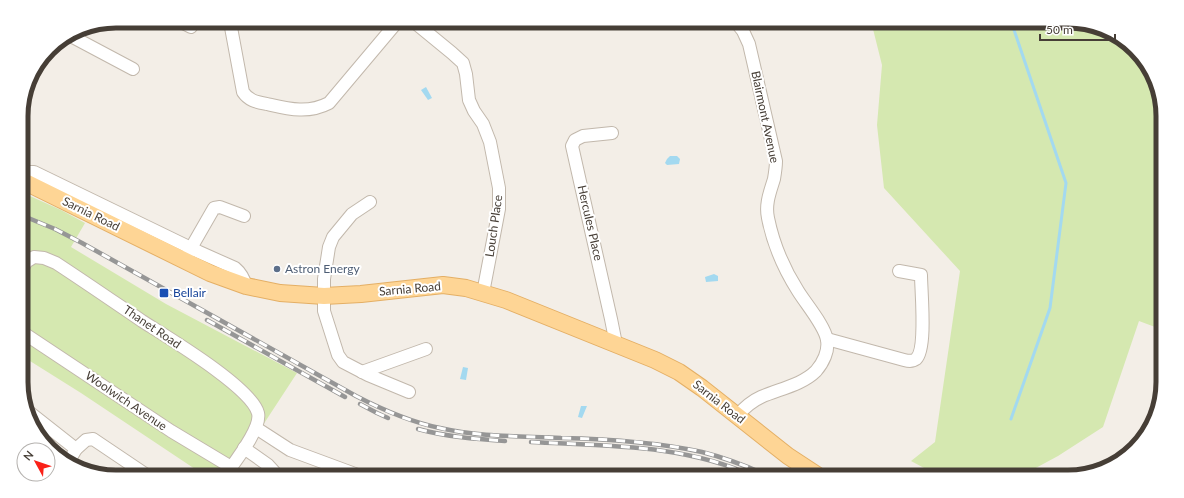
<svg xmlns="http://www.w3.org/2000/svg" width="1184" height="498" viewBox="0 0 1184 498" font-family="Lato,sans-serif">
<rect width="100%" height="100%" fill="#f3eee7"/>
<g fill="#d5e8b0">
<path d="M871 21H1068L1104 28 1143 58 1162 104 1163 330 1139 321 1103 427 1058 456 1019 477H941L911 461 935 442 960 271 884 188 877 125 882 65Z"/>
<path d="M21 192 61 210 85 223 71 247 166 304 297 373 229 477H207L81 393 22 356Z"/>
</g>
<g fill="#a3d9f0">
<path d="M426 87 432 98 428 100 421 90Z"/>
<path d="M670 156H677L680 159 679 164 667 165 665 163 667 159Z"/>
<path d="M714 274 718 276V281L706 282 705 277Z"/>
<path d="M463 367 468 368 466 380 460 379Z"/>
<path d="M581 406H587L582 418 578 417Z"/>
</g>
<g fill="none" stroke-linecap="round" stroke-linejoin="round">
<path stroke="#a3d9f0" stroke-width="3" d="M1011 419 1050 308 1066 183 1011 21"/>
<g stroke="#c2b8ac" stroke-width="14">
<g id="minor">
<path d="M179 21 191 27"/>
<path d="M413 21 452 53 463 63 466 74 469 100 474 111 483 124 490 142 499 188V209L483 293"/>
<path d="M735 21 743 31 749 44 776 161C776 167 775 173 774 179 770 192 765 204 768 218 773 243 784 269 798 291 806 304 825 326 827 340 829 351 823 363 816 371 802 385 779 389 761 397 752 401 744 408 737 416"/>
<path d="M230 22 243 92C249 101 257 102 267 104 289 109 308 114 329 103L398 21"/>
<path d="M69 35 133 69"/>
<path d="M612 133 583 136 575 140 572 146 611 319 616 344"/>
<path d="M21 173 26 172H34L199 252 235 268C241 273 244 279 246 286"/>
<path d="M370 202 352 214 333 237 329 247 324 279V311L338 355 343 362 368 375 409 392"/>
<path d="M187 255 214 208 220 207 244 216"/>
<path d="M22 270 26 262 34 257 44 258 56 263C85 282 114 302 142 321 167 337 251 387 258 413 262 429 233 464 224 477"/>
<path d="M22 332 171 431 231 467"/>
<path d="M827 339 904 360C908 361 912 362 916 359 927 349 921 291 921 275L899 271"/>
<path d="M362 372 426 349"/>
<path d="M29 412 76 449"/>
<path d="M256 428 290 450 363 477"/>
<path d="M244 448 268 465 279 477"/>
<path d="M69 461 76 449 86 440 93 439 145 474"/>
</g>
</g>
<g stroke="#e4af65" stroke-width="18">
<path id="major" d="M21 180 210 273 246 286 280 293 324 296 361 294 443 285 466 288 506 300 655 360 679 372 702 388 788 456 820 477"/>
</g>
<use href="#minor" stroke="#fff" stroke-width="12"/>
<use href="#major" stroke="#fed595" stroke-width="16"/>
<g stroke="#969696" stroke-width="4.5">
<g id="rail">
<path d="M21 215 55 229 82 243 356 396C383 410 410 422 440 428 479 437 522 436 561 438 608 439 656 442 702 452 726 458 749 467 771 477"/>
<path d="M207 320 345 397"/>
<path d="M360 404 377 413 388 418"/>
<path d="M418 429C447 437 476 439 505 441"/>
<path d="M531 442C606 446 686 444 755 477"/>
</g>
</g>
<use href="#rail" stroke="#fff" stroke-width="3" stroke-dasharray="9" stroke-linecap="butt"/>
</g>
<circle fill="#5c6f8a" stroke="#fff" stroke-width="1.5" cx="277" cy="269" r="4"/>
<rect fill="#1a4fb4" stroke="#fff" stroke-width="1.5" x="159" y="288" width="10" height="10" rx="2"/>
<g text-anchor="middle" stroke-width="4" stroke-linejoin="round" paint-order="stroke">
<g font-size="12" fill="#463e36" stroke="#fff">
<text transform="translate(765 117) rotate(78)" y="4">Blairmont Avenue</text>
<text transform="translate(91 214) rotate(26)" y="4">Sarnia Road</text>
<text transform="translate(590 223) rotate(77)" y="4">Hercules Place</text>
<text transform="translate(494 226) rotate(-82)" y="4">Louch Place</text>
<text transform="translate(410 289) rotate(-5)" y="4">Sarnia Road</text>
<text transform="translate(152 327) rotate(34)" y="4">Thanet Road</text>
<text transform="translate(126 401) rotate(34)" y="4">Woolwich Avenue</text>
<text transform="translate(719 402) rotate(38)" y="4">Sarnia Road</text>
</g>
<g font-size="12" fill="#4e5e75" stroke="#fff" text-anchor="start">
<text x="285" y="273">Astron Energy</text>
</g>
<g font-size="12" fill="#164399" stroke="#fff" text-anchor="start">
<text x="173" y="297">Bellair</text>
</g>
</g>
<path d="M0 0H1184V498H0ZM116 28H1068A88 88 0 0 1 1156 116V382A88 88 0 0 1 1068 470H116A88 88 0 0 1 28 382V116A88 88 0 0 1 116 28Z" fill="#fff" fill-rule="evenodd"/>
<path fill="none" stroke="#463e36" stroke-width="5" d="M116 28H1068A88 88 0 0 1 1156 116V382A88 88 0 0 1 1068 470H116A88 88 0 0 1 28 382V116A88 88 0 0 1 116 28Z"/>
<g transform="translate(36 462) rotate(310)"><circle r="19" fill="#ffffff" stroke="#b5b2af"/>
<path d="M0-3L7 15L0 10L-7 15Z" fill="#fa2118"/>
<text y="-6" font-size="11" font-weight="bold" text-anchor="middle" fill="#463e36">N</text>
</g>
<path d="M1040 34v6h75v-6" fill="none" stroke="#463e36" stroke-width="2"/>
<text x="1046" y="34" font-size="12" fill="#463e36" stroke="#ffffff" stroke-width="3" paint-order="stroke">50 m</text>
</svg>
